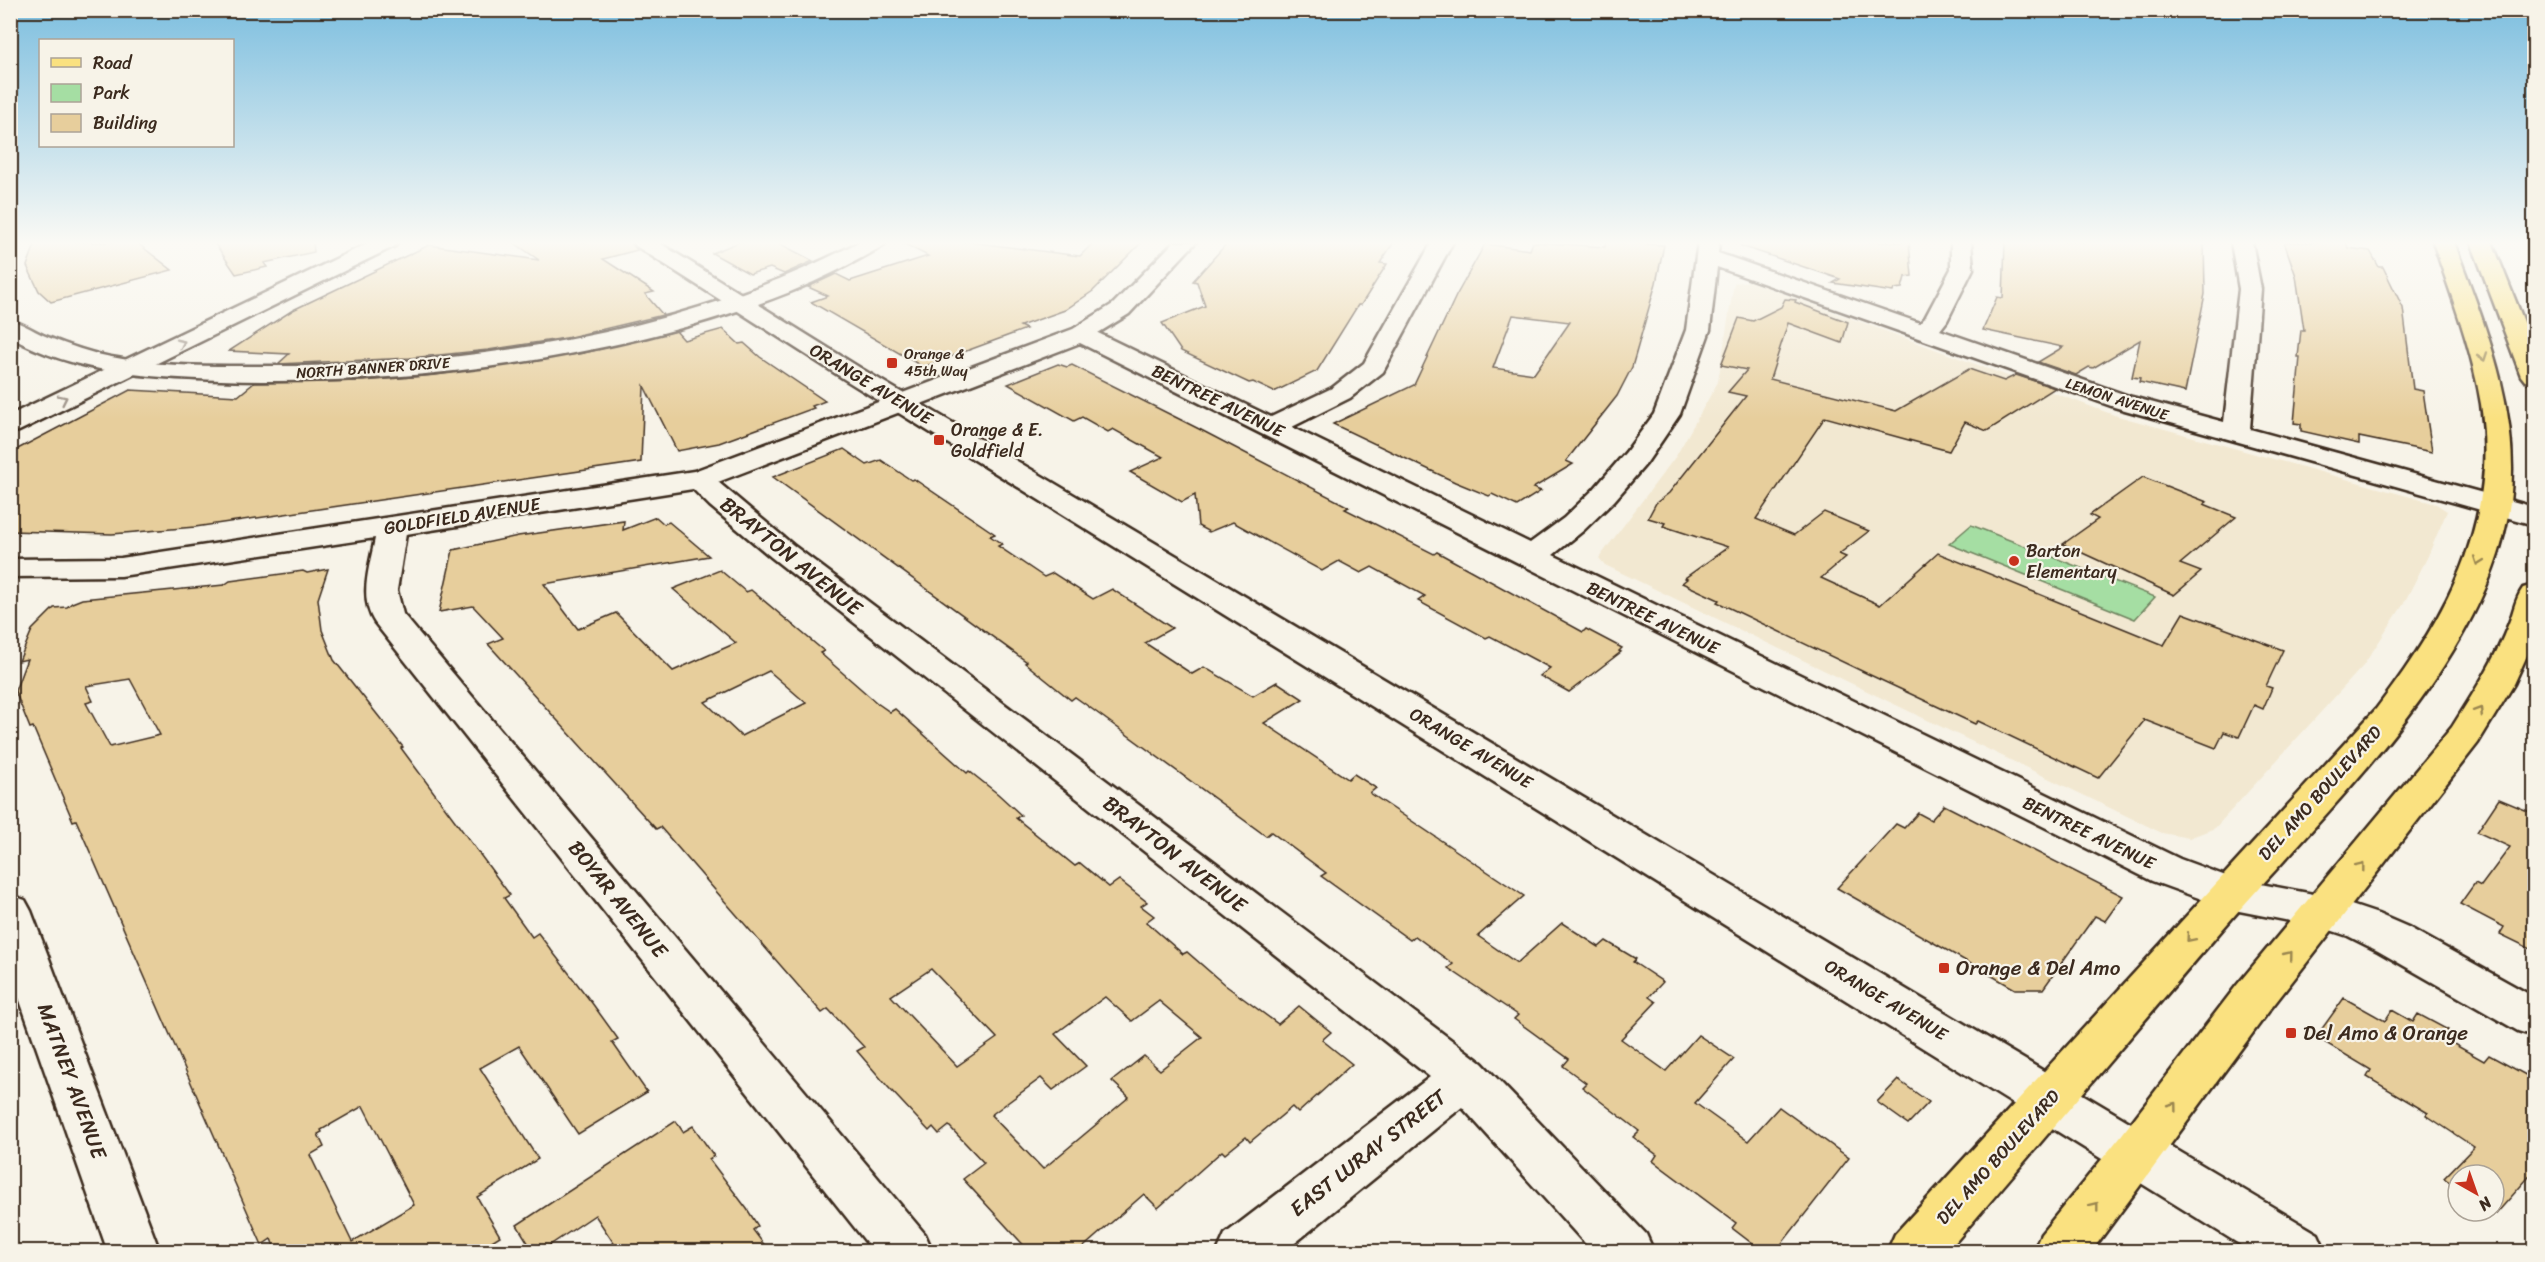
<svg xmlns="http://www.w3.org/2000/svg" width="2545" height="1262" viewBox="0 0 2545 1262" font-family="Sriracha,sans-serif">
<rect width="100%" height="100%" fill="#f7f3e8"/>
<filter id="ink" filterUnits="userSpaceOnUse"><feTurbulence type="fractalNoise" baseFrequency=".0167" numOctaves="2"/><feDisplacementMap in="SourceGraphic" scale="12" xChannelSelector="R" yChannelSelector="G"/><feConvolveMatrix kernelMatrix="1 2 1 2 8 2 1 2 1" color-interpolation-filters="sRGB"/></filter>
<g filter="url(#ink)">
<path fill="#f2e8d1" d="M1749 281 2114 415 2436 504 2447 511 2428 556 2403 605 2363 666 2215 828 2189 838 2162 833 1605 565 1599 558 1676 456 1718 382 1734 283Z"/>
<path fill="#a5dea3" stroke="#708460" stroke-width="1.5" d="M1971 525 2155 597 2135 619 1949 544Z"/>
<g fill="#e7ce9c" stroke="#3b2a1e" stroke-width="1.5" fill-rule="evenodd">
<path d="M36 242H136L172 270 51 302 39 291 27 266Z"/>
<path d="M214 242H313L314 252 264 263 267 267 236 274Z"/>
<path d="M513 242H631L637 250 603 259 654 292 645 294 663 315 566 338 488 350 410 358 278 364 289 354 229 351 293 310 429 245 539 260Z"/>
<path d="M739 242H777L813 261 784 274 770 268 750 274 712 253Z"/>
<path d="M901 242H970L1080 256 1094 242H1142L1093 291 1065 310 1020 326 1026 329 923 367 811 302 828 296 808 287 836 274 850 281 928 256Z"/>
<path d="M1228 242H1314L1335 245 1337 242H1394L1380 263 1387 264 1361 305H1358L1317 371 1274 392 1253 382 1249 383 1181 351 1162 323 1205 306 1197 282 1193 281Z"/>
<path d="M1533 242 1605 247 1606 242 1664 245 1656 283 1632 367 1617 396 1566 461 1573 464 1533 488 1541 491 1517 506 1492 494 1489 496 1455 482 1333 424 1414 385 1456 296 1485 244 1530 250ZM1513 315 1570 322 1534 374 1493 368Z"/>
<path d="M1742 242H1909L1912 276 1905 277 1902 288 1894 289 1893 292 1833 283 1840 279 1741 246Z"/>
<path d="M2005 242H2204L2205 294 2185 392 2139 382 2140 378 2132 377 2140 340 2093 368 2089 367 2076 375 2038 362 2063 347 1983 330 1997 297 2003 298Z"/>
<path d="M2284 242H2346L2348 248 2370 251 2379 267H2383L2403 308 2413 389 2423 391 2432 452 2359 437V444L2301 431V424L2294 423 2300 357H2298L2301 330H2304L2296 276Z"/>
<path d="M1785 299 1796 300 1795 302 1848 322 1842 343 1788 323 1770 379 1896 411 1969 369 2004 381 2016 375 2055 388 1987 431 1965 422 1949 451 1825 417 1756 519 1794 535 1824 512 1869 531 1839 554 1846 557 1821 578 1880 605 1938 553 2164 645 2183 613 2283 650 2266 686 2272 688 2263 709 2254 705 2239 737 2224 732 2216 748 2142 719 2144 721 2098 778 1978 721 1975 724 1868 674 1717 602 1719 600 1682 583 1687 579 1685 578 1728 547 1663 526 1665 523 1648 518 1656 503 1669 493 1746 396 1728 392 1747 370 1721 365 1739 318 1753 321 1781 307Z"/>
<path d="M723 329 739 344 744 343 760 357 825 401 812 406 814 408 719 443 677 451 644 386 641 462 195 527 112 534 10 531V453L130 390 238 396 254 383 363 381 436 375 584 353 676 331 684 340Z"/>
<path d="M1058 364 1067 367 1072 365 1203 431 1349 507 1345 509 1434 554 1437 552 1583 632 1586 629 1622 648 1619 651 1621 652 1569 692 1540 676 1550 668 1490 636 1486 638 1418 601 1425 596 1372 567 1361 573 1339 561 1322 571 1233 522 1209 532 1198 526 1195 495 1182 502 1130 472 1163 457 1113 429 1108 432 1082 417 1074 421 1008 384Z"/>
<path d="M844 449 867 465 881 460 911 480 914 479 995 534 990 536 1002 544 998 546 1044 577 1053 573 1093 599 1112 589 1172 628 1145 643 1192 674 1204 667 1253 696 1277 682 1303 699 1264 723 1348 779 1354 774 1376 788 1370 793 1524 896 1478 936 1517 963 1562 923 1599 947 1606 941 1636 959 1633 962 1663 982 1649 997 1656 1002 1621 1039 1666 1071 1698 1035 1734 1059 1695 1103 1748 1141 1779 1107 1849 1158 1776 1251H1762L1732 1228 1736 1223 1653 1161 1657 1155 1633 1137 1639 1131 1582 1087 1586 1083 1563 1066 1569 1059 1514 1019 1518 1015 1448 968 1453 964 1415 936 1410 940 1321 876 1326 873 1271 832 1266 836 1085 704 1075 697 1071 700 1025 663 1027 662 773 477Z"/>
<path d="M2143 477 2207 502 2204 504 2236 517 2180 564 2201 572 2174 595 2063 544 2098 519 2090 515Z"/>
<path d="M656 517 664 524 669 522 709 556 544 584 578 629 616 613 673 671 736 643 673 589 720 570 746 592 751 590 824 651 820 653 877 703 890 712 895 709 967 773 969 771 998 794 1021 815 1016 818 1075 866 1080 863 1109 887 1119 880 1147 902 1141 906 1154 916 1146 922 1183 954 1187 952 1225 985 1278 1024 1299 1006 1331 1032 1322 1040 1352 1064 1298 1113 1292 1107 1250 1142 1246 1137 1225 1154 1222 1151 1158 1208 1144 1194 1079 1251H1029L963 1179 984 1163 949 1126 939 1134 933 1127 929 1131 888 1087 857 1051 864 1047 828 1009 822 1013 660 827 656 829 488 644 503 638 473 606 439 612 453 550 518 536 624 521 623 530ZM769 671 806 703 741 736 705 702ZM931 969 997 1038 957 1066 891 996ZM1105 997 1132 1021 1159 1001 1202 1037 1160 1070 1144 1056 1112 1081 1129 1097 1043 1169 991 1115 1041 1078 1053 1090 1086 1066 1055 1034Z"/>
<path d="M328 569 318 599 322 630 334 660 403 747 401 748 510 895 504 898 532 937 538 933 592 1003 618 1039 612 1042 647 1092 578 1134 519 1046 480 1068 538 1159 477 1197 500 1236 476 1251H276L271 1239 262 1245 76 820 73 821 33 727 30 728 15 691 27 659 19 661 32 630 54 608 67 607 72 603 82 599 224 585 230 581 303 571 307 573ZM130 679 160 735 110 747 86 703 93 701 86 686ZM363 1106 414 1205 352 1242 310 1155 324 1147 318 1134 322 1132 321 1130Z"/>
<path d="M2499 799 2535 814V951L2500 934 2504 927 2460 904 2475 883 2481 886 2510 847 2477 832Z"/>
<path d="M1944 805 2123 896 2105 921 2095 916 2043 989H2015L1837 888 1896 824 1904 828 1918 813 1931 820Z"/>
<path d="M2344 998 2385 1021 2392 1010 2413 1022 2418 1014 2448 1030 2443 1038 2484 1061 2489 1055 2535 1080V1170L2496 1214 2492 1211H2494V1175H2458V1188L2444 1178 2474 1147 2426 1115 2428 1113 2367 1077 2371 1070 2316 1037Z"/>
<path d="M1898 1080 1929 1102 1908 1124 1877 1102Z"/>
<path d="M676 1121 683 1132 693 1126 714 1156 709 1159 747 1209 758 1226 753 1230 769 1251H619L595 1215 541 1251H533L517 1225Z"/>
</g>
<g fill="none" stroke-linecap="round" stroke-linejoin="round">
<g stroke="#3b2a1e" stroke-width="5">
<g id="minor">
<path d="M859 242H886L883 246C853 263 822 279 790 292 620 359 403 387 221 380 147 377 77 374 10 337V320C22 323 32 330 43 335 67 345 92 354 117 358 162 367 211 366 257 366 457 368 681 336 859 242Z"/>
<path d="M1174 242H1196L1129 314 1098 333 1271 417 1332 388 1364 363 1432 242H1453L1383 372 1350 398 1292 427 1530 543 1564 518 1594 489 1626 452 1654 414 1686 330 1698 242H1719L1718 253 1920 323 1925 318 1951 269V242H1971L1973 269 1947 321 1940 330 2132 397 2224 422 2239 289 2231 242H2252L2261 289 2250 429 2534 507V525L2114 407 1717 267 1710 330 1680 414 1646 464 1614 501 1584 530 1553 555 2180 859 2234 879 2324 896 2378 914 2408 927 2534 997V1036L2518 1031 2378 951 2348 936 2321 927 2229 909 2152 881 1080 343 718 482 793 545 1482 1063 1646 1234 1654 1252H1593L1462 1107 1284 1252H1217L1225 1234 1430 1077 771 557 710 506 693 489 406 534 397 590 403 614 925 1234 933 1252H874L375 623C358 598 370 566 375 538L121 576 10 577V559L121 558 694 471 1073 329 1113 304Z"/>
<path d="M10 895 25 900 31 911 160 1252H108L10 972Z"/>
</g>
</g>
<g stroke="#3b2a1e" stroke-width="5">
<path id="tertiary" d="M633 242H658L862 369 2318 1234 2326 1252H2252L844 379 636 246Z"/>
</g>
<g stroke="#3b2a1e" stroke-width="5">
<path id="secondary" d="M371 242H398L395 246 19 431 10 433V415Z"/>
</g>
<g stroke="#3b2a1e" stroke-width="5">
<g id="primary">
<path d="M2433 242H2454C2485 326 2521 411 2510 502 2489 663 2322 813 2221 931 2129 1038 2039 1145 1947 1252H1887L1895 1234 2376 709C2446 618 2499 522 2481 404 2472 348 2451 295 2433 242Z"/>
<path d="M2471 242H2492L2534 347V383L2525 381 2521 376Z"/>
<path d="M2534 585V640L2514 684 2478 743 2269 1011 2091 1252H2033L2041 1234 2120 1137 2237 985 2452 727C2473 694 2495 660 2509 623 2514 611 2515 599 2523 588Z"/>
</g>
</g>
<use href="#minor" fill="#f7f3e8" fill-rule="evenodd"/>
<use href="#tertiary" fill="#f7f3e8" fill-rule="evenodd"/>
<use href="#secondary" fill="#f7f3e8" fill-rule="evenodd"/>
<use href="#primary" fill="#fae180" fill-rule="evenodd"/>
</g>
<defs><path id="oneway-chevron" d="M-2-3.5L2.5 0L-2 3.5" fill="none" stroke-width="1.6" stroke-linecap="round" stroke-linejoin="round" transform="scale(1.5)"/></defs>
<g stroke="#998e83">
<use href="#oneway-chevron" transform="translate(181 343) rotate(-26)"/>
<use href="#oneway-chevron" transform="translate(63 399) rotate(-26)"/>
</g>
<g stroke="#9a864f">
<use href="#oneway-chevron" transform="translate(2483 357) rotate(71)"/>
<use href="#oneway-chevron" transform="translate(2478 561) rotate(110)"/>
<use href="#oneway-chevron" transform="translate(2479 711) rotate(-58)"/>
<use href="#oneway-chevron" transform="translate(2361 866) rotate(-52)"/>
<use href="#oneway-chevron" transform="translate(2190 938) rotate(131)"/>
<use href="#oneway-chevron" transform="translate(2289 955) rotate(-51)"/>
<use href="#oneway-chevron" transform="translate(2173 1106) rotate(-53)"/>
<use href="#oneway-chevron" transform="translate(2095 1206) rotate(-52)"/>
</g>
</g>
<linearGradient id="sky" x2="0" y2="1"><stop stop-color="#7cbedf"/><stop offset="0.58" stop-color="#fbfaf5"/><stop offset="1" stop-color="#fbfaf5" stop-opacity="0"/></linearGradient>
<rect width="2545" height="419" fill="url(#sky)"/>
<g fill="#c8321e" stroke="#f7f3e8" stroke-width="2">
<rect x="886" y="357" width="12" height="12" rx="3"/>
<rect x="933" y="434" width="12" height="12" rx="3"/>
<circle cx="2014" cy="561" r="6"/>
<rect x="1938" y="962" width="12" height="12" rx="3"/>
<rect x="2285" y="1027" width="12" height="12" rx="3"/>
</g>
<g text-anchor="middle" stroke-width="4.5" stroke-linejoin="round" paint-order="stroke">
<g font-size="15" fill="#3b2a1e" stroke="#f7f3e8" text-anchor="start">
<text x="904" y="359">Orange &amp;<tspan x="904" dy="17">45th Way</tspan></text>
</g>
<g font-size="15" fill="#3b2a1e" stroke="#f7f3e8">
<text transform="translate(373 368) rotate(-4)" y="5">NORTH BANNER DRIVE</text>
<text transform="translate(2117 399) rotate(18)" y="5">LEMON AVENUE</text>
</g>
<g font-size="18" fill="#3b2a1e" stroke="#f7f3e8">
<text transform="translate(871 384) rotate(31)" y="6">ORANGE AVENUE</text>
<text transform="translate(1218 401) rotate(26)" y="6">BENTREE AVENUE</text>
<text transform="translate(462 516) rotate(-9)" y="6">GOLDFIELD AVENUE</text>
<text transform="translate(1653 618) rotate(26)" y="6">BENTREE AVENUE</text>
<text transform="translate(1471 748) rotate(31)" y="6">ORANGE AVENUE</text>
<text transform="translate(2320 793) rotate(-48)" y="6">DEL AMO BOULEVARD</text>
<text transform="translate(2089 833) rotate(26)" y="6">BENTREE AVENUE</text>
<text transform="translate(1886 1000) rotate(31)" y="6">ORANGE AVENUE</text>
<text transform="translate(1998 1157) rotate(-48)" y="6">DEL AMO BOULEVARD</text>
</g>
<g font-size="18" fill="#3b2a1e" stroke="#f7f3e8" text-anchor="start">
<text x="951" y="436">Orange &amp; E.<tspan x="951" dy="21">Goldfield</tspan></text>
<text x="2026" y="557">Barton<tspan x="2026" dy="21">Elementary</tspan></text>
</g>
<g font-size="21" fill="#3b2a1e" stroke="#f7f3e8">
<text transform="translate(791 556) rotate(39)" y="7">BRAYTON AVENUE</text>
<text transform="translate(1175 854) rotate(38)" y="7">BRAYTON AVENUE</text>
<text transform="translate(618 899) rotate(51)" y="7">BOYAR AVENUE</text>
<text transform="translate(72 1081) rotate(70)" y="7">MATNEY AVENUE</text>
<text transform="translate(1368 1153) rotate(-38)" y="7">EAST LURAY STREET</text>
</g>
<g font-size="21" fill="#3b2a1e" stroke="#f7f3e8" text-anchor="start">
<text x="1956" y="975">Orange &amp; Del Amo</text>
<text x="2303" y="1040">Del Amo &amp; Orange</text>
</g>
</g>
<rect width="2545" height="1262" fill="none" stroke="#f7f3e8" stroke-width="36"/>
<rect x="18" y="18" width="2509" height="1226" fill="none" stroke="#3b2a1e" stroke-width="2" filter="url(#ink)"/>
<rect x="39" y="39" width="195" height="108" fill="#f7f3e8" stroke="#aca397" stroke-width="1.5"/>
<rect x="51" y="58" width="30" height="9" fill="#fae180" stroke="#aca397" stroke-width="1.5"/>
<text x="93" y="69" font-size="18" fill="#3b2a1e">Road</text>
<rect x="51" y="84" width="30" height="18" fill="#a5dea3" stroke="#aca397" stroke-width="1.5"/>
<text x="93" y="99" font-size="18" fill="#3b2a1e">Park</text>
<rect x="51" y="114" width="30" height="18" fill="#e7ce9c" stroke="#aca397" stroke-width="1.5"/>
<text x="93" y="129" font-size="18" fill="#3b2a1e">Building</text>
<g transform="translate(2476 1193) rotate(140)"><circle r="28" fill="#f7f3e8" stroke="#aca397" stroke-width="1.5"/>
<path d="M0-4.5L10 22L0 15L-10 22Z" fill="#c8321e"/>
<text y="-9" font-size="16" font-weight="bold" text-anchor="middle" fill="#3b2a1e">N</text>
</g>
</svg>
